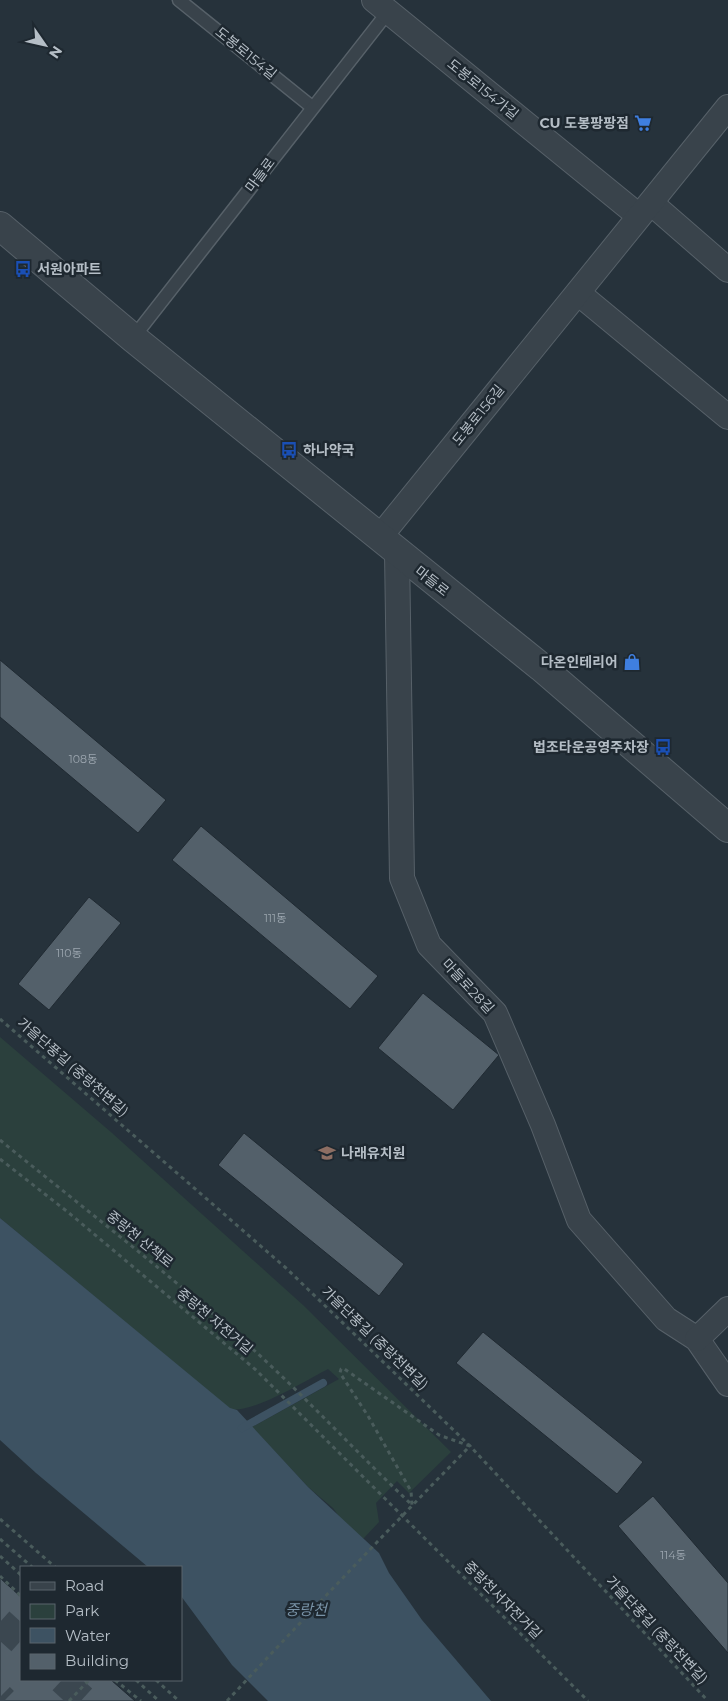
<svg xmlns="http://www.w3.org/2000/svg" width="728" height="1701" viewBox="0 0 728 1701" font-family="Montserrat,'Noto Sans KR',sans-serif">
<rect width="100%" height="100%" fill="#26323b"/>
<path fill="#2b403d" d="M0 1037 112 1133 303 1305 451 1452 409 1493 397 1481 376 1503 379 1522 363 1539 341 1519 333 1508 308 1487 252 1427 339 1379 328 1369C306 1380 253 1414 230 1409L0 1218Z"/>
<path fill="#3d5262" d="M0 1218 230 1408 237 1410 308 1487 379 1553 389 1573 422 1620 491 1701H268L232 1665 181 1596V1567H148L36 1473 0 1440Z"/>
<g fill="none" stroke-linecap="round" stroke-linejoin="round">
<path stroke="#3d5262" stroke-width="8" d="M242 1428 323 1383"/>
</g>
<g fill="#53606a" stroke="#202a32">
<path d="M0 660 166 800 138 833 0 717Z"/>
<path d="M201 826 378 976 350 1009 172 860Z"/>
<path d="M89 897 121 923 49 1010 18 984Z"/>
<path d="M423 993 499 1055 453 1110 378 1048Z"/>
<path d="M244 1133 404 1264 379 1296 218 1165Z"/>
<path d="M483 1332 643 1462 617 1494 456 1363Z"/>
<path d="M653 1496 728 1583V1653L618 1526Z"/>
<path d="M0 1578 21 1597V1680H111L135 1701H0Z"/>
</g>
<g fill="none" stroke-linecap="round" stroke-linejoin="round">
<g stroke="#3b4750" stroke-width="28" stroke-dasharray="28 14" stroke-linecap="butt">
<path d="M0 1622 21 1641"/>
<path d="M62 1680 85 1701"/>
<path d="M0 1697 4 1701"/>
</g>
<g stroke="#576169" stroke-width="15">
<g id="service">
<path d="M179 0 312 107"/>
<path d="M133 338 388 12"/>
</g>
</g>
<g stroke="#576169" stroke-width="26">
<g id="minor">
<path d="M374 0 639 216"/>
<path d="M651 203 728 270"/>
<path d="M578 293 728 417"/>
<path d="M379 538 728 107"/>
<path d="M397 553 402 878 429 945 495 1013 543 1125 579 1220 666 1319 697 1339 728 1384"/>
<path d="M697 1339 728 1309"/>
</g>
</g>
<g stroke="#576169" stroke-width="30">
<path id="tertiary" d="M0 226 133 338 541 667 728 828"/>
</g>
<g stroke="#4a5c5c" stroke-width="3" stroke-dasharray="4 4" stroke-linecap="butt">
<path d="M0 1019 286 1268 470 1446 708 1701"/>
<path d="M0 1140C82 1207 167 1272 246 1343 304 1395 356 1452 412 1505"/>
<path d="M0 1159 69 1213 256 1370 588 1701"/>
<path d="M0 1519 55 1567"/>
<path d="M0 1539 32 1567"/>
<path d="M0 1556 21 1575"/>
<path d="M0 1576 21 1596"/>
<path d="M115 1680 141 1701"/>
<path d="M136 1680 159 1701"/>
<path d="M156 1680 179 1701"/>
<path d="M227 1701C307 1615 388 1530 470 1446L439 1435 343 1368 341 1369 340 1373 368 1416 411 1491 412 1506"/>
</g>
<use href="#service" stroke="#39434b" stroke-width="12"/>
<use href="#minor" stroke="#39434b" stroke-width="24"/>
<use href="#tertiary" stroke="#39434b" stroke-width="28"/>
<path stroke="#4a5c5c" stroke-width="3" stroke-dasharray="4 4" stroke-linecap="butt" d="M69 1701 89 1680"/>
</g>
<defs>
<g id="supermarket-bare" transform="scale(1.35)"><path d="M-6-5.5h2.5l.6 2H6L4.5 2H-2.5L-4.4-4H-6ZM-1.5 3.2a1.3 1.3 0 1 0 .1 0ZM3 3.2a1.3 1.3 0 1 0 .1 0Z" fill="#3f7fe0" stroke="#1e2830" stroke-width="2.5" paint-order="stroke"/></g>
<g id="bus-bare" transform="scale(1.35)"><path d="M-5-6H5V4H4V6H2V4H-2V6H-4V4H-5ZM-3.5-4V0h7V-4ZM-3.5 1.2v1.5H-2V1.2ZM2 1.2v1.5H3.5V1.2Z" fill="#1a4fb4" stroke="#1e2830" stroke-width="2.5" paint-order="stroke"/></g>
<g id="shop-bare" transform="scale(1.35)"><path d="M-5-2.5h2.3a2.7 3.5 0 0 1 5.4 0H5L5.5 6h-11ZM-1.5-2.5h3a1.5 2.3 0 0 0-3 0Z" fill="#3f7fe0" stroke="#1e2830" stroke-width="2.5" paint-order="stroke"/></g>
<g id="school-bare" transform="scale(1.35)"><path d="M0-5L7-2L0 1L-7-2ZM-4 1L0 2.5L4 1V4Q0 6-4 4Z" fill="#8d6e63" stroke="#1e2830" stroke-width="2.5" paint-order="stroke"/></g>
</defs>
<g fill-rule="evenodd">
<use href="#supermarket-bare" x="643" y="123"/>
<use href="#bus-bare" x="23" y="269"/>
<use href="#bus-bare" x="289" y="450"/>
<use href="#shop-bare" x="632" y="662"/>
<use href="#bus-bare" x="663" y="747"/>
<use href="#school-bare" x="327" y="1153"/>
</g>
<g text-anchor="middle" stroke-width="5" stroke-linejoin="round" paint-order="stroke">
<g font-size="11" fill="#9ca6af">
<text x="83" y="763">108동</text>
<text x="275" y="922">111동</text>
<text x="69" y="957">110동</text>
<text x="673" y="1559">114동</text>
</g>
<g font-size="14" fill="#b5bec6" stroke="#1e2830">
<text transform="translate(246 53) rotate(39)" y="5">도봉로154길</text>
<text transform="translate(483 89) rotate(39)" y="5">도봉로154가길</text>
<text transform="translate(260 175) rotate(-53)" y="5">마들로</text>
<text transform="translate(478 415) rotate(-51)" y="5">도봉로156길</text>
<text transform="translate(432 581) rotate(38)" y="5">마들로</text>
<text transform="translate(468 986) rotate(47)" y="5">마들로28길</text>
<text transform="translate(73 1067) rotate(41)" y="5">가을단풍길 (중랑천변길)</text>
<text transform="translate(140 1239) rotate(39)" y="5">중랑천 산책로</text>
<text transform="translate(215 1321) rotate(40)" y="5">중랑천 자전거길</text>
<text transform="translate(375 1338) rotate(44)" y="5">가을단풍길 (중랑천변길)</text>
<text transform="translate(503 1600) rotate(45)" y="5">중랑천서자전거길</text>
<text transform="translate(657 1630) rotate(47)" y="5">가을단풍길 (중랑천변길)</text>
</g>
<g font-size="14" font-weight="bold" fill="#b5bec6" stroke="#1e2830" text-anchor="end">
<text x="629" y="128">CU 도봉팡팡점</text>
<text x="37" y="274" text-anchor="start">서원아파트</text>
<text x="303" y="455" text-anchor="start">하나약국</text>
<text x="618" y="667">다온인테리어</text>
<text x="649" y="752">법조타운공영주차장</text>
<text x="341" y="1158" text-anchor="start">나래유치원</text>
</g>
<g font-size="15" font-style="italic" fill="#7993a7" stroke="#1e2830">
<text x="306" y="1615">중랑천</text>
</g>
</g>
<rect x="20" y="1566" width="162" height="115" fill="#1e2830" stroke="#5a646c"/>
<rect x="30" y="1582" width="25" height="8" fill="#39434b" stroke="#5a646c"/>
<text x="65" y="1591" font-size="15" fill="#b5bec6">Road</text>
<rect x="30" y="1604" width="25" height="15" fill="#2b403d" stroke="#5a646c"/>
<text x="65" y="1616" font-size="15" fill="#b5bec6">Park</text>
<rect x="30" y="1628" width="25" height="15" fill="#3d5262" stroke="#5a646c"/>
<text x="65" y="1641" font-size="15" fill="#b5bec6">Water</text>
<rect x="30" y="1654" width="25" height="15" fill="#53606a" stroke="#5a646c"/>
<text x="65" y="1666" font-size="15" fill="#b5bec6">Building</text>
<g transform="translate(45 45) rotate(124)" stroke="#1e2830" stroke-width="4" paint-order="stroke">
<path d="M0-4L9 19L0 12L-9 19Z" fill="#b5bec6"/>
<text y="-8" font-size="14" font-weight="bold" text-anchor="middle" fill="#b5bec6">N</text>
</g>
</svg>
